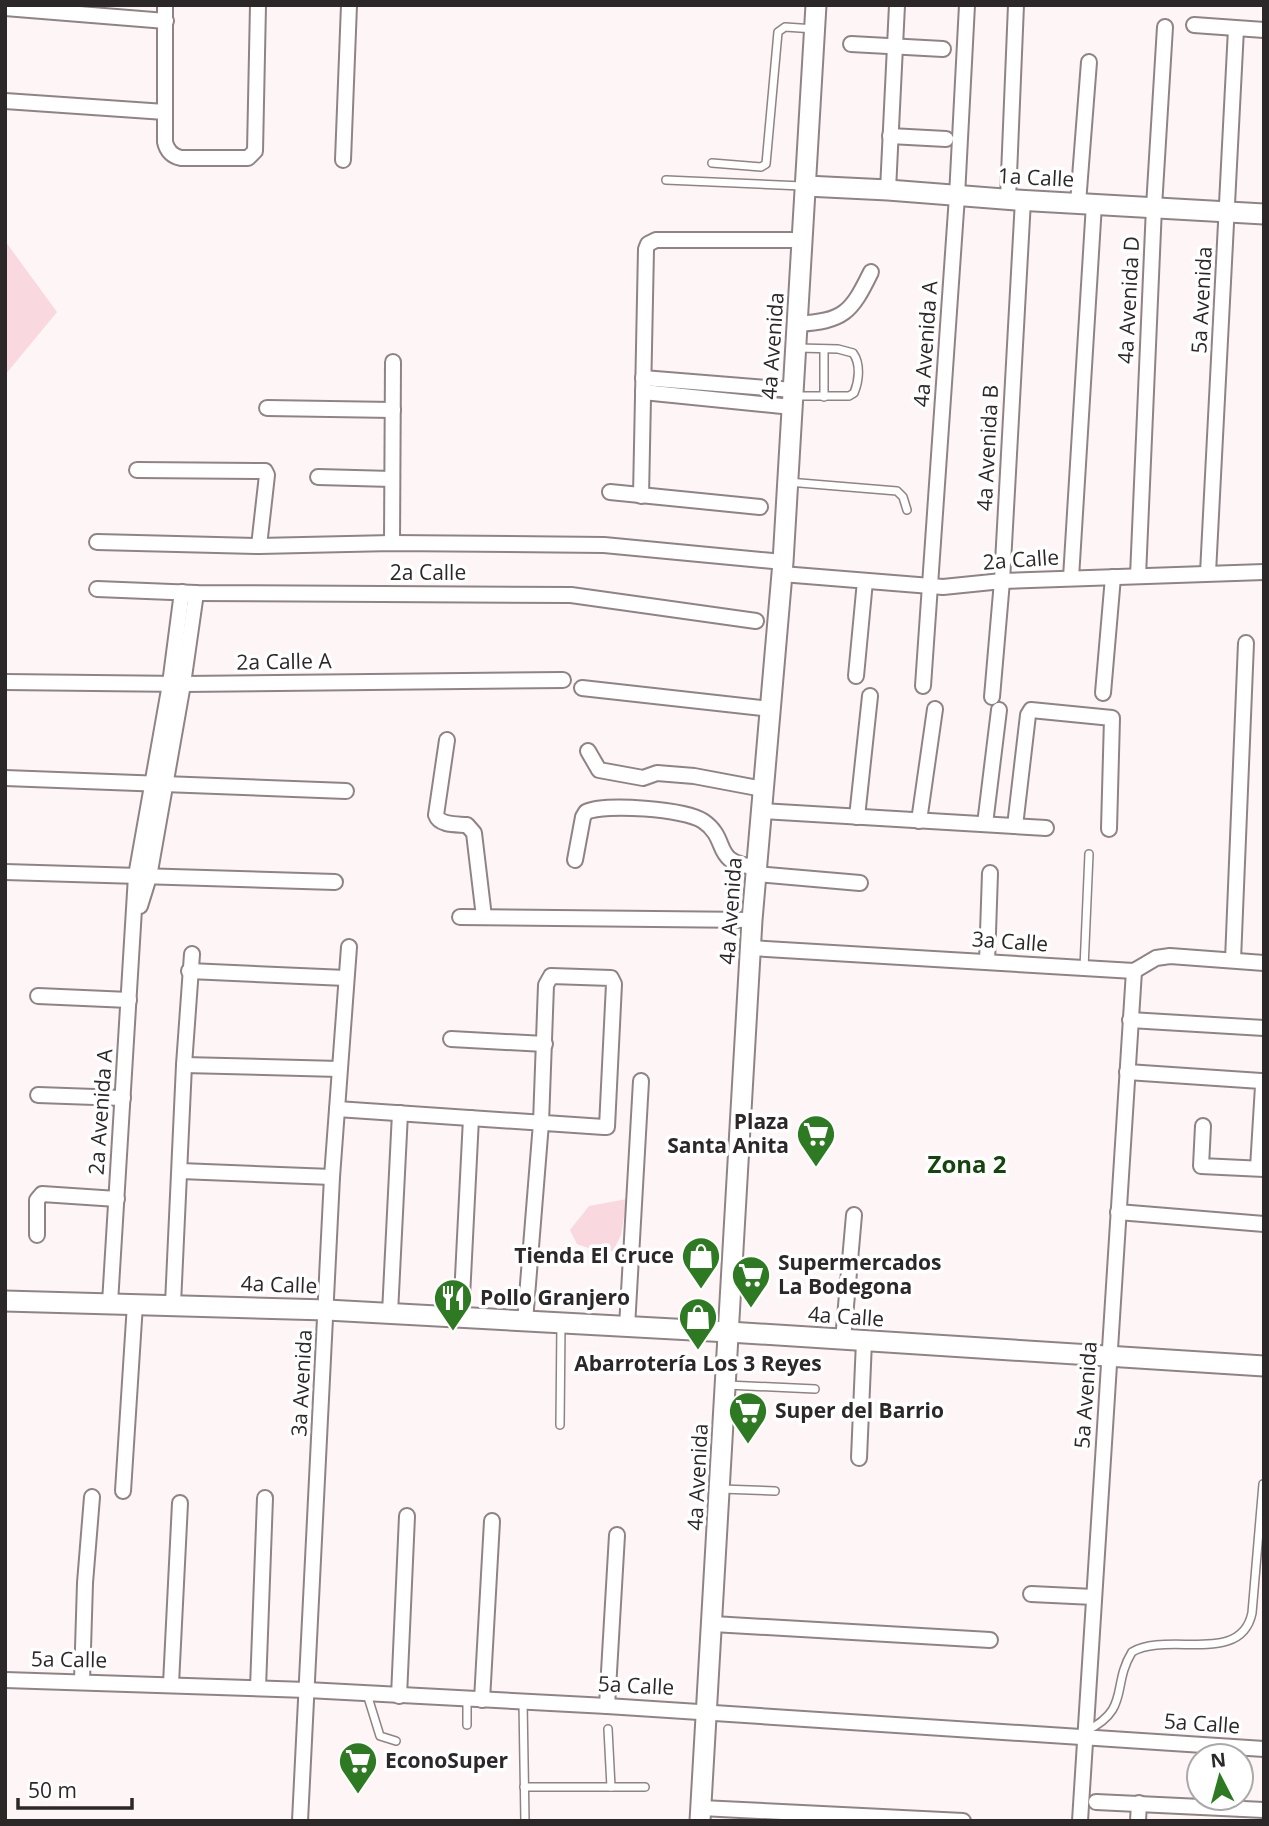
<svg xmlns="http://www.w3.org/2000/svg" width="1269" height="1826" viewBox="0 0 1269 1826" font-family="'Open Sans',sans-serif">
<rect width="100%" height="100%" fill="#fdf5f6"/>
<g fill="#fad8e0">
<path d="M5 241 57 312 5 375Z"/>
<path d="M627 1199 621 1235 613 1251 600 1252 577 1244 570 1230 589 1206Z"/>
</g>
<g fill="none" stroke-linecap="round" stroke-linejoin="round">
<g stroke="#908385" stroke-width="10">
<g id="lane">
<path d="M712 163 761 167 766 164 778 32 785 27 815 29"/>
<path d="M666 180 802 186"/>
<path d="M794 396H849L854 393C859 381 861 364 853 353L838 349 798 348"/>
<path d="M824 397V349"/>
<path d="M788 482 897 491 903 497 907 510"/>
<path d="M1084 968 1089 854"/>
<path d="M727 1385 815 1389"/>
<path d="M560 1425 561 1324"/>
<path d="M721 1489 775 1491"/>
<path d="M367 1694 380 1736 396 1741"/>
<path d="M523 1702 525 1821"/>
<path d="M467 1725V1699"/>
<path d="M608 1729 611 1787"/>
<path d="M1086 1731C1131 1709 1111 1686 1132 1652 1168 1631 1241 1666 1252 1613L1263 1484"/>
<path d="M524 1787H645"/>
</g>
</g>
<g stroke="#908385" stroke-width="18">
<g id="street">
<path d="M165 5V142C167 151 172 156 181 158H248L255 151 258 5"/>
<path d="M5 8 166 21"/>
<path d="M1194 25 1264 30"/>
<path d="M851 44 943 49"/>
<path d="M5 101 165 112"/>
<path d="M890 136 946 139"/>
<path d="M343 160 349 5"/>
<path d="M888 190 897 5"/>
<path d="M1008 199 1016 5"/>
<path d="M1078 203 1089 62"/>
<path d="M797 324C844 321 851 313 871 272"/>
<path d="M643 378 793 390"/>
<path d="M643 392 792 407"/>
<path d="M267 408 393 410"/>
<path d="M137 470 265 471 267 475 259 546"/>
<path d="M318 477 392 479"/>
<path d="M610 492 760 507"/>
<path d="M641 496 646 249 648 244 656 240H803"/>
<path d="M97 542 259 546 392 543 604 545 783 562"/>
<path d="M392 543 393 362"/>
<path d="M1208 573 1236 29"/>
<path d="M782 574 943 587 1002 581 1264 572"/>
<path d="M1138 576 1154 207 1165 27"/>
<path d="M1071 578 1094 204"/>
<path d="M97 589 196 593 571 595 756 621"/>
<path d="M856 676 865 581"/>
<path d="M5 682 183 684 563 680"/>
<path d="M923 686 957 196 967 5"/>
<path d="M582 688 771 709"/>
<path d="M1103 693 1113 577"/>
<path d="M992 697 1002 581 1023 200"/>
<path d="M447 740 436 815C440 826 457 824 467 825L474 833 484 917"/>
<path d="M588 751 599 770 643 778 657 773 694 776 763 789"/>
<path d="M5 778 346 791"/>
<path d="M761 811 1046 828"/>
<path d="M857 817 870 696"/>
<path d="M919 821 935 709"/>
<path d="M985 824 999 710"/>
<path d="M1015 826 1028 715 1031 710 1112 718 1109 829"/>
<path d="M575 860 583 817 586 812C605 803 685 809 703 821 731 840 710 863 756 867"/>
<path d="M5 872 335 882"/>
<path d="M756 874 860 883"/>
<path d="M140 906 149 877 183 684 196 593"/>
<path d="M460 917 752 920"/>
<path d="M750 948 1134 971 1156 958 1170 956 1264 963"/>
<path d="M1233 960 1246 643"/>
<path d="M987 962 990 873"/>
<path d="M189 971 346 978"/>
<path d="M38 996 129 1000"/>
<path d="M1130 1020 1264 1028"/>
<path d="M451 1039 545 1044"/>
<path d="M184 1065 339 1069"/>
<path d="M1127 1072 1261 1081 1263 1086 1258 1168"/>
<path d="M38 1095 123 1098"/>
<path d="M337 1109C426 1115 515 1121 604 1127H607L614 984 611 978 551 976 546 985 541 1123 525 1321"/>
<path d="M1203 1126 1201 1166 1264 1169"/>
<path d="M180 1171 332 1177"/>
<path d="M1118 1212 1264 1224"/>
<path d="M37 1235V1200L42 1194 117 1199"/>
<path d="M110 1303 136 876 170 684 182 592"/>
<path d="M173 1304 184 1065 192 954"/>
<path d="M390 1313 400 1113"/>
<path d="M461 1317 471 1118"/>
<path d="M627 1327 641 1081"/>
<path d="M843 1340 854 1215"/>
<path d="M859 1458 864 1341"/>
<path d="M123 1491 135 1304"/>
<path d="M1031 1594 1094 1597"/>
<path d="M713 1624 990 1640"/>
<path d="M5 1680 307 1690 607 1706 1264 1749"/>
<path d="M82 1681 85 1583 92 1497"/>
<path d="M171 1684 180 1503"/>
<path d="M258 1688 265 1498"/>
<path d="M399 1696 407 1516"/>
<path d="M482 1700 492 1521"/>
<path d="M607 1706 617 1535"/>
<path d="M1096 1802 1264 1810"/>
<path d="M701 1808 963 1821"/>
<path d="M300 1821 332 1177 349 947"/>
<path d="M1080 1821 1134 971"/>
<path d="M1138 1821 1139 1803"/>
</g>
</g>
<g stroke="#908385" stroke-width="23">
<g id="secondary">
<path d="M806 186 888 190 1016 200 1264 214"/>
<path d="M5 1301 327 1310 729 1332 1264 1366"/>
<path d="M700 1821 752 920 783 562 816 5"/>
</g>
</g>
<use href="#lane" stroke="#fff" stroke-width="7"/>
<use href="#street" stroke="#fff" stroke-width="14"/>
<use href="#secondary" stroke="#fff" stroke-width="19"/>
</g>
<defs>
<g id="supermarket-pin" transform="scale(2.0125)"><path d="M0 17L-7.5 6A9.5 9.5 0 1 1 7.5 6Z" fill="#2d7a22" stroke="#fff"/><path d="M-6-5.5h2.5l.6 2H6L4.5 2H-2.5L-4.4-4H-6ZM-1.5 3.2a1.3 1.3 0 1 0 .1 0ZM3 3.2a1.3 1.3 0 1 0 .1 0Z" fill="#fff"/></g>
<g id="shop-pin" transform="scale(2.0125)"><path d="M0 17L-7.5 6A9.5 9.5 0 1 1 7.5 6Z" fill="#2d7a22" stroke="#fff"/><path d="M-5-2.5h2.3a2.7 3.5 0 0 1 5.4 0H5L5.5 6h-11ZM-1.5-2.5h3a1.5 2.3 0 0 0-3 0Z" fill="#fff"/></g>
<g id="restaurant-pin" transform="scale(2.0125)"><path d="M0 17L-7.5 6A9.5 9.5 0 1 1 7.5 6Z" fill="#2d7a22" stroke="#fff"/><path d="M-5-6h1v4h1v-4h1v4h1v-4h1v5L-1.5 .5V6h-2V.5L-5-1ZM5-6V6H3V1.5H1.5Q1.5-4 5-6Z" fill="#fff"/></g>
</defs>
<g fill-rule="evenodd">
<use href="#supermarket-pin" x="816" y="1134"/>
<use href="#shop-pin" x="701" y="1256"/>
<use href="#supermarket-pin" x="751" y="1275"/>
<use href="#restaurant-pin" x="453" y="1298"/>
<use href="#shop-pin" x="698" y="1317"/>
<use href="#supermarket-pin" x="748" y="1411"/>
<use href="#supermarket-pin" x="358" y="1761"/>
</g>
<g text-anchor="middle" stroke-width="7" stroke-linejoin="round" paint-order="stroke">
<g font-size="21" fill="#2c2728" stroke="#fff">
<text transform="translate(1036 178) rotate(3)" y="7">1a Calle</text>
<text transform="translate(1129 300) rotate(-87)" y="7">4a Avenida D</text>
<text transform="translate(1202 300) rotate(-87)" y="7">5a Avenida</text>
<text transform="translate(926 344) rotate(-86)" y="7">4a Avenida A</text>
<text transform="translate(773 346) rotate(-86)" y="7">4a Avenida</text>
<text transform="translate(988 448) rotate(-87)" y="7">4a Avenida B</text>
<text transform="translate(1021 560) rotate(-4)" y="7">2a Calle</text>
<text x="428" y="580">2a Calle</text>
<text transform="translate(284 662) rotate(-1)" y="7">2a Calle A</text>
<text transform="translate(731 911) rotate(-86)" y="7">4a Avenida</text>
<text transform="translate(1010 942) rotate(4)" y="7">3a Calle</text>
<text transform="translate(101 1112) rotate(-86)" y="7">2a Avenida A</text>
<text transform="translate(279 1285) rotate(2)" y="7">4a Calle</text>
<text transform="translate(846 1317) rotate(4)" y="7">4a Calle</text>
<text transform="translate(302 1383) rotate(-87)" y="7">3a Avenida</text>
<text transform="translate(1086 1395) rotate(-86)" y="7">5a Avenida</text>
<text transform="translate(698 1477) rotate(-87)" y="7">4a Avenida</text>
<text transform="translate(69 1660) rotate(1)" y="7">5a Calle</text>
<text transform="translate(636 1686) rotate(3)" y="7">5a Calle</text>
<text transform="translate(1202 1724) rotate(4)" y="7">5a Calle</text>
</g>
<g font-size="21" font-weight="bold" fill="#2c2728" stroke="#fff" text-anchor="start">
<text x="789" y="1129" text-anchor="end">Plaza<tspan x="789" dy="24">Santa Anita</tspan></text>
<text x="674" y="1263" text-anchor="end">Tienda El Cruce</text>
<text x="778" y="1270">Supermercados<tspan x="778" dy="24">La Bodegona</tspan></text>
<text x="480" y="1305">Pollo Granjero</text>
<text x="698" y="1371" text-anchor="middle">Abarrotería Los 3 Reyes</text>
<text x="775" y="1418">Super del Barrio</text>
<text x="385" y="1768">EconoSuper</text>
</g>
<g font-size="24" font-weight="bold" fill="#13450c" stroke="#fff">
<text x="967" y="1173">Zona 2</text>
</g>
</g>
<rect width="1269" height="1826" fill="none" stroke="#2c2728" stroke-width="14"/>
<g transform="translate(1220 1777) rotate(354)"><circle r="33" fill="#ffffff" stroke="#aba9a9" stroke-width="2"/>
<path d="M0-5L12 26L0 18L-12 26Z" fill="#2d7a22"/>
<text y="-10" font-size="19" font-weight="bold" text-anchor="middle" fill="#2c2728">N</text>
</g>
<path d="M18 1798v10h114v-10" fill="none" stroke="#2c2728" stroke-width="3.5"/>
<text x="28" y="1798" font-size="21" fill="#2c2728" stroke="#ffffff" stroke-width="5" paint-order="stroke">50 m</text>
</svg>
